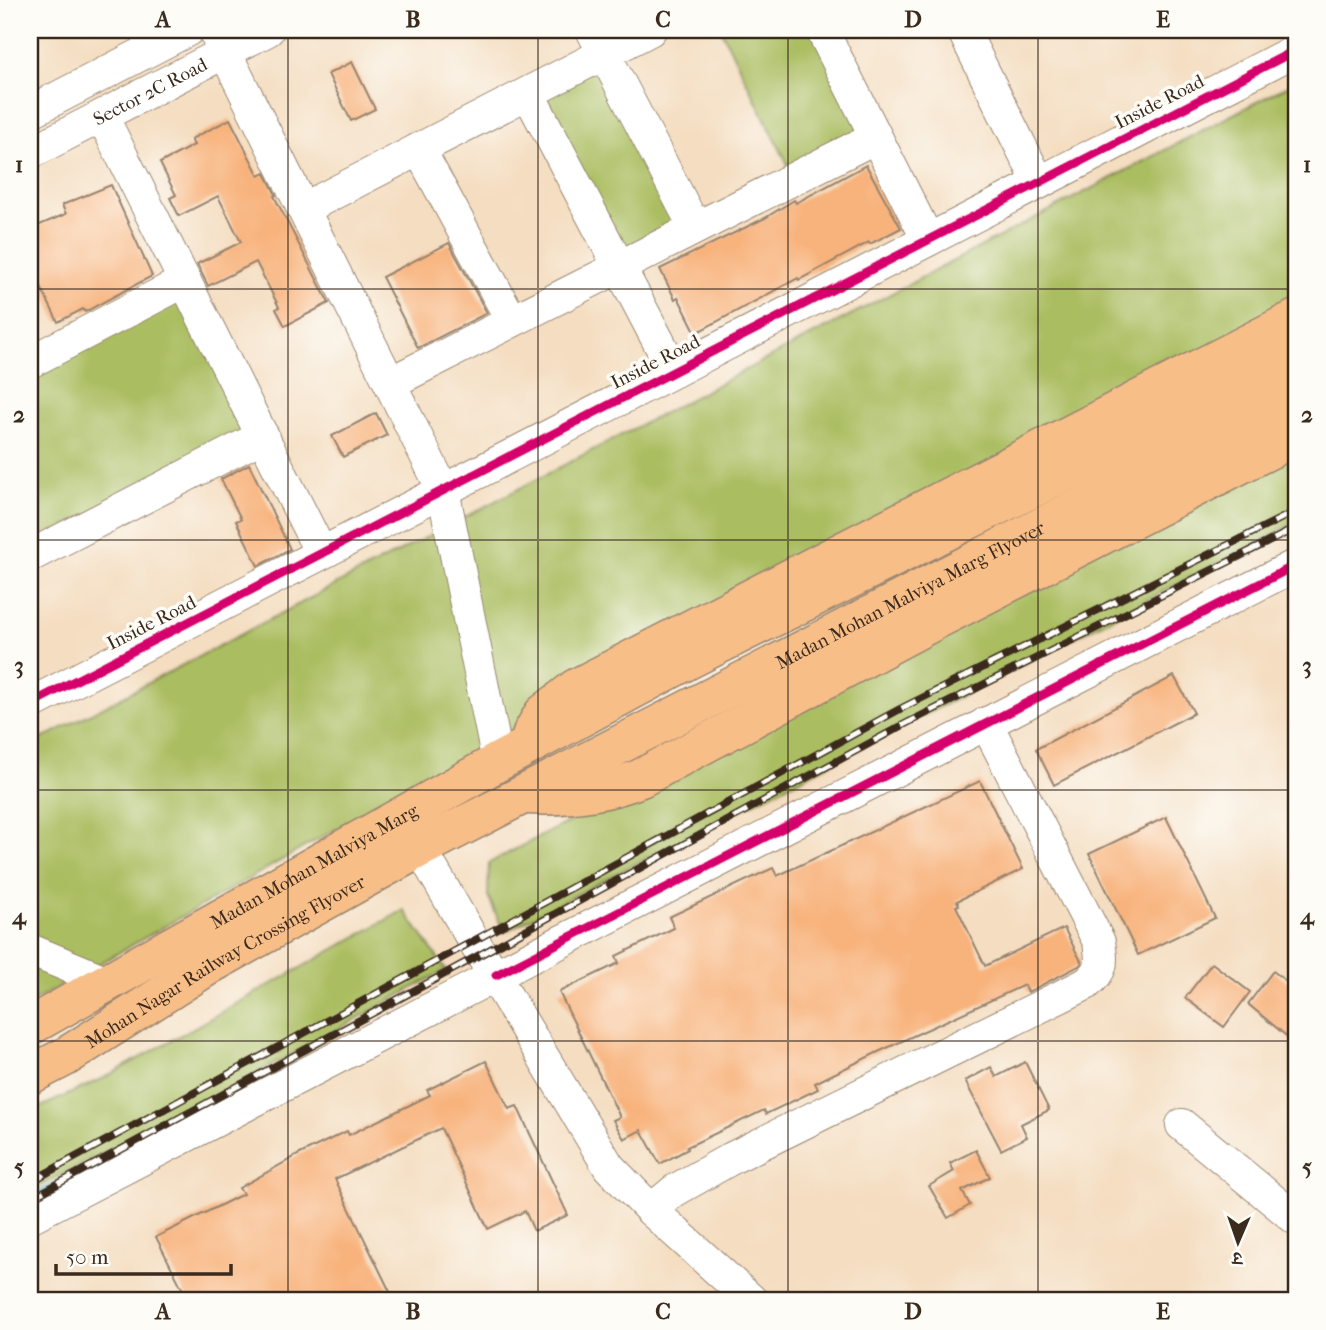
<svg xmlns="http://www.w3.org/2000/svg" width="1326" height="1330" viewBox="0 0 1326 1330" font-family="'IM FELL French Canon','Noto Serif Devanagari',serif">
<rect width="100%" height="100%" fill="#fdfcf7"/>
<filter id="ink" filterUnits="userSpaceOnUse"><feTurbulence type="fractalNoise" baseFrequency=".0143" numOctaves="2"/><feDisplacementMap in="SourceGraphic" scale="14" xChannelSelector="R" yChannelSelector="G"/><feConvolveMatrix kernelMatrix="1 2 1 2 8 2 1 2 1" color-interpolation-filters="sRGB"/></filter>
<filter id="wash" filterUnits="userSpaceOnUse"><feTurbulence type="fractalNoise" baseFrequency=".00686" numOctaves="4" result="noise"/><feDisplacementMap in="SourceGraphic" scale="28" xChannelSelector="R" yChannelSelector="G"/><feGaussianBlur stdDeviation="1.57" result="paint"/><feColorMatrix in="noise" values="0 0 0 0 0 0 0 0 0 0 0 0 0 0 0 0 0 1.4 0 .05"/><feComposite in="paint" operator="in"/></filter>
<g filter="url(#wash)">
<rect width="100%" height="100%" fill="#f4ddc0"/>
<g fill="#aabd61" stroke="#727440" stroke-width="2">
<path d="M721 30H814L865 133 790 169Z"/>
<path d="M601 64 684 224 622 255 540 96Z"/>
<path d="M1291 84 1296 96V319L1278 341 398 794 30 1003V745Z"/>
<path d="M181 297 251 433 30 544V373Z"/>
<path d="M1296 445V523L504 932 488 896 489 863Z"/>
<path d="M404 910 446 970 225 1091 30 1191V1112L102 1079Z"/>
</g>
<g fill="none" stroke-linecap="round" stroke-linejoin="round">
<path stroke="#3fafb9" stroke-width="7" d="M30 1199 132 1146"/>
</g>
<g id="blocks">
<g fill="#f8b27b">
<path d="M352 62 375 109 351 121 328 74Z"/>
<path d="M230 119 259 176 265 173 276 195 274 196 329 303 285 326 276 309 279 307 256 262 208 286 197 264 241 242 218 196 179 216 170 198 176 195 160 163 194 145 191 139Z"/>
<path d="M866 165 901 228 870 244 869 242 799 280 798 278 696 333 678 297 675 299 660 269 765 218 794 200 796 203Z"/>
<path d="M111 185 152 276 85 312 83 309 58 322 35 275 30 278V229L66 214 62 205Z"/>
<path d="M449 243 487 313 418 348 382 277Z"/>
<path d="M376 413 387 435 343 457 332 436Z"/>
<path d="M249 464 290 549 258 566 236 521 241 519 221 479Z"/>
<path d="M1174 676 1194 713 1054 785 1036 749Z"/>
<path d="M980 781 1023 869 957 901 959 905 956 906 985 966 1064 928 1082 963 1079 966 1028 992 1024 985 876 1053 815 1083 818 1089 766 1114 764 1110 687 1147 688 1149 660 1164 641 1130 624 1139 613 1120 620 1117 559 992 619 963 616 956 674 928 669 917 773 868 777 876Z"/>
<path d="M1166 817 1215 918 1138 955 1089 854Z"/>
<path d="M1212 963 1250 992 1224 1027 1185 998Z"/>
<path d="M1273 971 1296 989V1044L1248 1004Z"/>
<path d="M486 1061 509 1109 517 1106 568 1215 534 1231 525 1211 488 1229 441 1128 335 1179 394 1300H188L156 1237 243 1194 239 1188 298 1155 347 1131 349 1135 430 1095 427 1090Z"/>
<path d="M1025 1062 1049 1110 1021 1124 1027 1137 1001 1150 965 1081 991 1067 996 1077Z"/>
<path d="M976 1150 990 1177 962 1191 970 1205 948 1218 929 1186 954 1171 950 1163Z"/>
</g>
</g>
</g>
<g filter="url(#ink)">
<use href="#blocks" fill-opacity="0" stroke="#98846f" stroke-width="2"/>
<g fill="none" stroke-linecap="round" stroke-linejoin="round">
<g stroke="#98846f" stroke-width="34">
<g id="minor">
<path d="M214 30 443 490 498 762"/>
<path d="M592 30 695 228"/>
<path d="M822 30 928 240"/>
<path d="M963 30 1039 183"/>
<path d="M528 93 674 371"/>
<path d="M30 112 188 30"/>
<path d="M102 116 321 553"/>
<path d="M419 149 512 321"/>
<path id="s1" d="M30 153 268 30"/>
<path d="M303 209 650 30"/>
<path d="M30 362 185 281"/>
<path d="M390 383 876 137"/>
<path d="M30 556 263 436"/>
<path d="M30 704 1296 50"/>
<path d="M420 848 473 940 609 1167 651 1210 751 1300"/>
<path d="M30 950 107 982"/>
<path d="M1182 1125 1296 1219"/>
<path d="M651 1210 674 1191 732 1158 1086 984C1104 970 1102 962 1099 942L986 723"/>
<path d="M30 1217 496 975 1296 565"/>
</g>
</g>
<g stroke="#98846f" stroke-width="41">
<g id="major">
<path d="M532 733 543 714 576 688 1296 319"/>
<path d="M527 795C567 797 604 793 641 778L936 620 1296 436"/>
<path id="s2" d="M30 1026 498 762 690 659 1296 357"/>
<path id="s3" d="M30 1075 65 1057 211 964 420 848 1296 395"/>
</g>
</g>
<use href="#minor" stroke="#fff" stroke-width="32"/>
<use href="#major" stroke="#f7be88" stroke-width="38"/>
<g stroke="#3b2a1e" stroke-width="8">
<g id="rail">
<path d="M30 1182 900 709 1296 511"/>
<path d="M30 1199 907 723 1296 528"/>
</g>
</g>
<use href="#rail" stroke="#fdfcf7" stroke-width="5" stroke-dasharray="16" stroke-linecap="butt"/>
<g stroke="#fdfcf7" stroke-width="13">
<g id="cycleway">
<path d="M30 704 1296 50"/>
<path d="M496 975 1296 565"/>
</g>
</g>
<use href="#cycleway" stroke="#d6006c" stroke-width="9"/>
</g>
</g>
<path fill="none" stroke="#3b2a1e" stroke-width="2" stroke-opacity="0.55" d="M288 30V1300M538 30V1300M788 30V1300M1038 30V1300M30 289H1296M30 540H1296M30 790H1296M30 1041H1296"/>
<g text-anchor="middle" stroke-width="7" stroke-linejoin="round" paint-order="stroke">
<g font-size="19" fill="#3b2a1e" stroke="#fdfcf7">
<text dy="7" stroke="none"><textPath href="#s1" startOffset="135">Sector 2C Road</textPath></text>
<text transform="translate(1159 101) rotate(-27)" y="7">Inside Road</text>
<text transform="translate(655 361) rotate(-27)" y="7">Inside Road</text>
<text dy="7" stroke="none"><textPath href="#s3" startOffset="1003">Madan Mohan Malviya Marg Flyover</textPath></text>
<text transform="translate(151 622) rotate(-27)" y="7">Inside Road</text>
<text dy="7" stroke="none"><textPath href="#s2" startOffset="326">Madan Mohan Malviya Marg</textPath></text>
<text dy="7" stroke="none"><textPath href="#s3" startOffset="226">Mohan Nagar Railway Crossing Flyover</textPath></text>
</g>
</g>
<rect width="1326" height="1330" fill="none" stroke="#fdfcf7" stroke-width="77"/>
<g transform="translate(1238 1242) rotate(182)" stroke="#fdfcf7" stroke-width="5" paint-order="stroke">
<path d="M0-5L12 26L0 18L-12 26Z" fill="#3b2a1e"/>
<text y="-10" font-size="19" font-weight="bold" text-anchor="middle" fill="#3b2a1e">उ</text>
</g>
<path d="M56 1264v10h175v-10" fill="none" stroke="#3b2a1e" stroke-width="3.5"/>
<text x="66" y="1264" font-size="21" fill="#3b2a1e" stroke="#fdfcf7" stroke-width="5" paint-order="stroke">50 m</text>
<rect x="38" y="38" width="1250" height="1254" fill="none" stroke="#3b2a1e" stroke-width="2.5"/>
<g font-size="23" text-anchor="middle" font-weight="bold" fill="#3b2a1e">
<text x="163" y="27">A</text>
<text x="413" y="27">B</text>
<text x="663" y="27">C</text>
<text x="913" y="27">D</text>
<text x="1163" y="27">E</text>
<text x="19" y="172">1</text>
<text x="1307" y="172">1</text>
<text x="19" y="422">2</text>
<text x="1307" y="422">2</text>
<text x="19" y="673">3</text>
<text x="1307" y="673">3</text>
<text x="19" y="924">4</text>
<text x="1307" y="924">4</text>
<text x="19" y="1174">5</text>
<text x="1307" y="1174">5</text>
<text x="163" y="1319">A</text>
<text x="413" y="1319">B</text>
<text x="663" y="1319">C</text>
<text x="913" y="1319">D</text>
<text x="1163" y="1319">E</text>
</g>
</svg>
